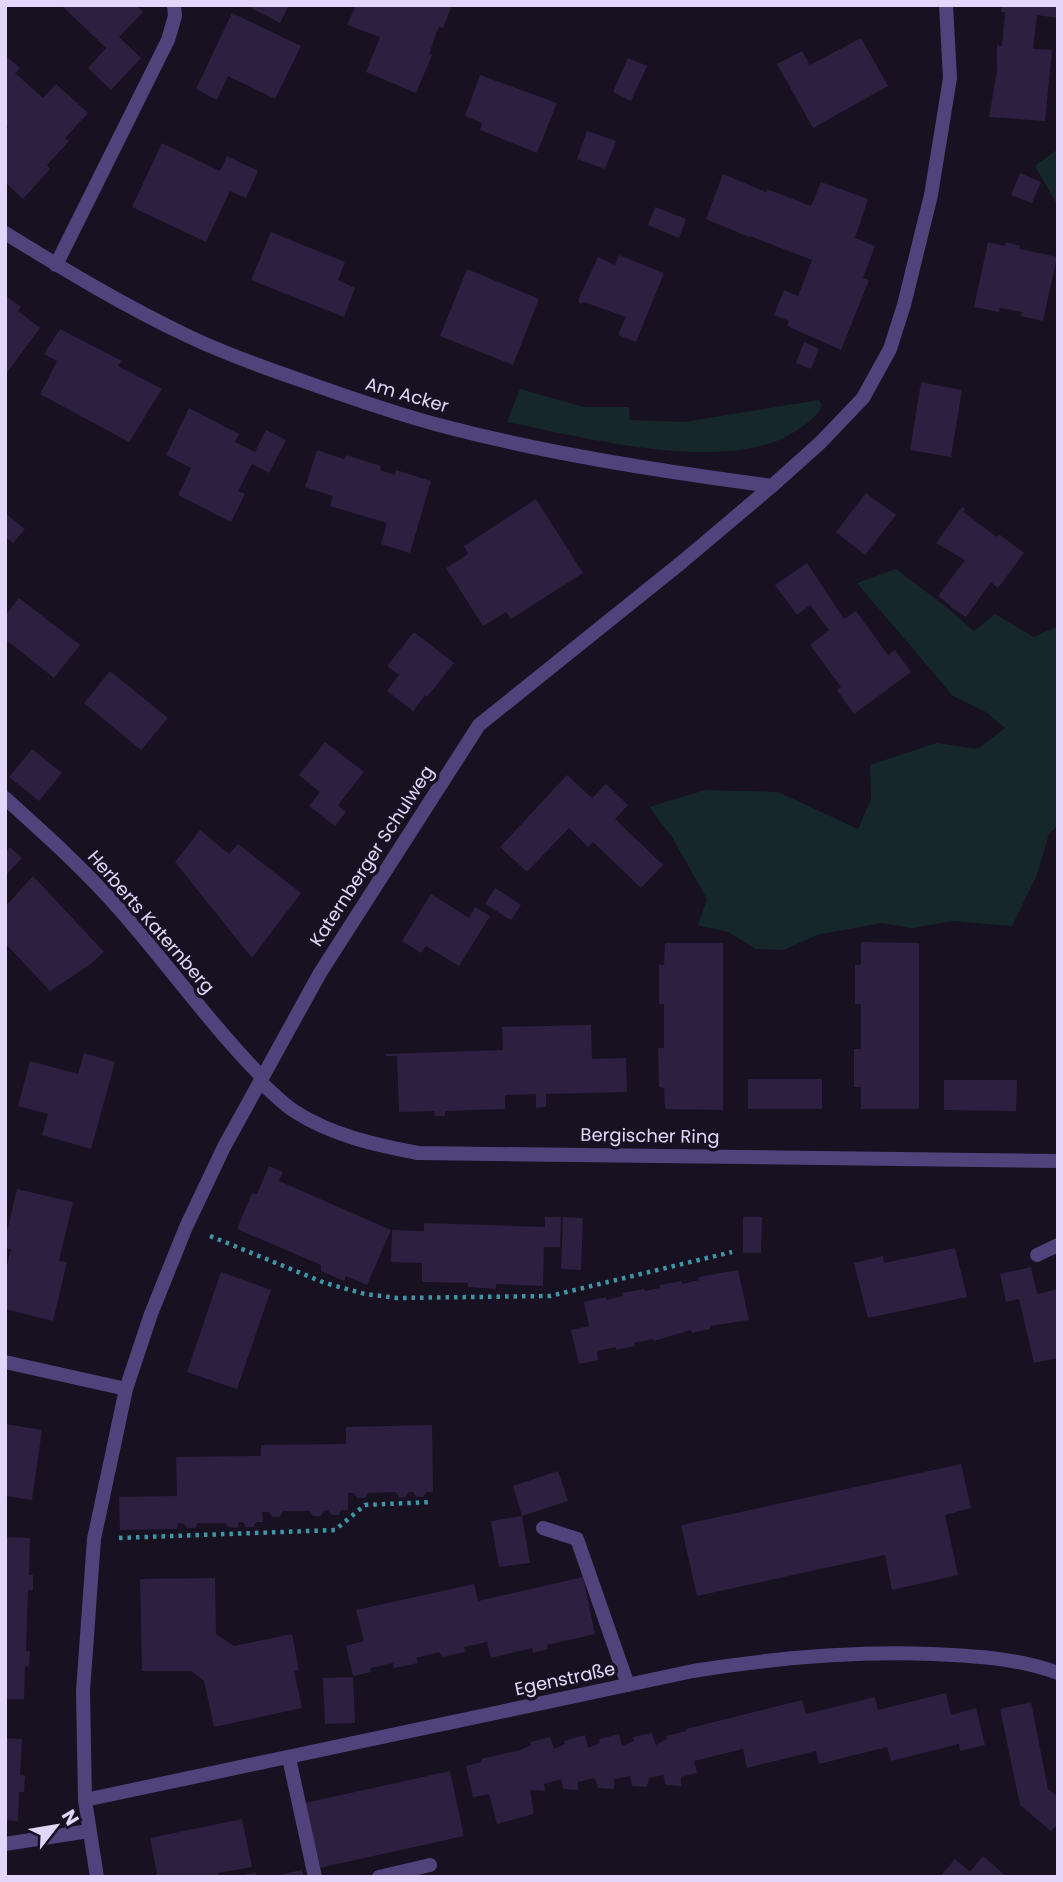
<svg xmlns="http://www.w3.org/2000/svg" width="1063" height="1882" viewBox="0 0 1063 1882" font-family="Poppins,sans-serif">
<rect width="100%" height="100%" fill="#171122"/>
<g fill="#15272b">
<path d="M1058 149V206L1035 166Z"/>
<path d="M520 389 584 407H629L630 420 684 422 819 400 822 405C819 415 809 422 800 428 734 478 583 437 507 422Z"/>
<path d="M896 569 945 606 974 631 995 614 1034 637 1058 626V825L1049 834 1037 875 1012 926 953 921 912 928 881 923 817 935 784 950 756 949 728 932 698 925 707 899 672 837 649 807 705 790 778 792 858 829 871 799 870 765 937 743 978 749 1005 728 986 712 953 696 857 583Z"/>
</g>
<g fill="#2d1f40">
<path d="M61 5H136L143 12 119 37 141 58 111 90 88 68 106 48Z"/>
<path d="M252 5H289L280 23 251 8Z"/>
<path d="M356 5H452L443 28 439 27 436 34 429 54 432 55 416 93 366 72 380 37 347 25Z"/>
<path d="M1002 5H1058L1057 18 1037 15 1033 49 1052 50 1045 121 989 117 997 71V45L1002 46 1005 12H1001Z"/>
<path d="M232 13 301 46 275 99 228 76 217 100 196 89Z"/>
<path d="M861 38 888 86 813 128 777 64 802 51 810 65Z"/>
<path d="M5 55 20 68 15 73 43 98 56 84 88 113 65 138 69 141 47 165 50 169 23 199 5 182V130L8 127 5 124Z"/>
<path d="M628 58 647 66 631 101 613 92Z"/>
<path d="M480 75 557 103 537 153 480 130 482 123 465 116Z"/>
<path d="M587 131 616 141 605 169 577 159Z"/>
<path d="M162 143 220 171 227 156 258 171 246 198 230 191 206 242 132 207Z"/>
<path d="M1020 173 1041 182 1032 203 1011 195Z"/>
<path d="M723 174 766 192 767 189 811 206 821 182 868 199 855 238 875 246 863 278 869 280 841 350 787 326 789 321 774 315 784 290 798 296 812 260 750 236 749 237 706 219Z"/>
<path d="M655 207 686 219 679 238 648 225Z"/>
<path d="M271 232 345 262 338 280 355 288 344 317 251 280Z"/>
<path d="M988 242 1005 246 1006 242 1020 246V249L1057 257 1043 321 1021 316 1022 312 1000 308 999 312 974 307Z"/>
<path d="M619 255 664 273 636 342 618 335 626 317 584 302 580 304 578 300 598 257 615 265Z"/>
<path d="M467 269 539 299 513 365 440 336Z"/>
<path d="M5 295 21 307 18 311 40 328 5 375Z"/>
<path d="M60 329 122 361 118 366 162 389 129 442 40 394 57 361 44 354Z"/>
<path d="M804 342 819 349 811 369 796 363Z"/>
<path d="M921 382 962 390 951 457 910 450Z"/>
<path d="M189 408 239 434 235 442 255 452 266 430 286 440 269 473 252 464 238 491 245 494 231 522 178 495 191 468 166 455Z"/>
<path d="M317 450 344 459 346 455 381 466 380 470 395 475 396 470 431 481 410 553 381 544 387 523 330 506 333 496 305 487Z"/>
<path d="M866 493 896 515 865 555 836 532Z"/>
<path d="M536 499 583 573 511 619 506 612 483 626 446 568 468 554 464 546Z"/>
<path d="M962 507 965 509 963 512 997 537 999 534 1024 553 998 588 991 582 966 617 950 607 951 606 938 596 965 560 936 543Z"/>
<path d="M5 513 25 529 13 543 5 537Z"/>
<path d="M807 563 844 619 856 611 888 655 895 650 911 672 854 714 837 690 841 687 810 645 829 630 810 605 797 615 775 585Z"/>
<path d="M19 598 80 645 54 678 5 639V616Z"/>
<path d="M414 632 454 663 427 697 425 695 413 711 387 691 399 675 387 666Z"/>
<path d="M110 671 168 718 141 750 84 703Z"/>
<path d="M325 742 364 772 338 805 346 812 335 826 309 806 320 792 299 775Z"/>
<path d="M32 749 62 773 39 801 9 777Z"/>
<path d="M567 775 592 798 606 784 628 805 615 819 663 865 641 888 593 842 588 847 569 828 527 872 500 847Z"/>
<path d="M200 830 229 854 238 844 301 893 252 958 175 862Z"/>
<path d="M10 847 22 858 5 876V852Z"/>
<path d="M33 876 104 952 88 966 50 991 5 943V907Z"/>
<path d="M495 888 521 905 511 920 485 904Z"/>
<path d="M431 894 469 918 475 907 490 916 459 966 426 946 421 953 402 941Z"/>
<path d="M861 942 919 943V1109H861V1087H854V1049H861V1004H855V965H861Z"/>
<path d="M665 943H723V1110L665 1109 664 1088 659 1087 658 1048H664V1004H659V965H664Z"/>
<path d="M591 1025 592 1059 626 1058 627 1092 546 1094V1107L536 1108V1094L505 1095V1109L445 1111V1116H435L434 1111 399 1112 397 1056H386V1054L503 1050 502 1027Z"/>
<path d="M84 1053 115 1062 91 1149 42 1135 48 1114 18 1106 30 1061 78 1074Z"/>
<rect x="748" y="1079" width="74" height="30"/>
<path d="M944 1080H1017L1016 1111 944 1110Z"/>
<path d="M269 1166 283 1172 279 1181 391 1230 367 1285 346 1276 344 1281 321 1271V1265L237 1229 252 1193 257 1194Z"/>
<path d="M17 1189 73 1202 59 1261 67 1262 53 1321 5 1309V1274L11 1249 5 1248V1240Z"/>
<path d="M545 1217H561L560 1247H544L543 1286 496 1284V1289L468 1287V1283L422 1282V1263L391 1262 392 1230 424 1231V1223L545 1227Z"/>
<path d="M563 1217 583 1218 581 1270 561 1269Z"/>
<path d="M743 1217H762L761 1253H743Z"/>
<path d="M955 1248 967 1297 868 1318 854 1263 883 1256 884 1263Z"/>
<path d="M1031 1267 1037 1294 1058 1289V1358L1034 1363 1019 1299 1006 1302 1000 1274Z"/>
<path d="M738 1270 749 1320 710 1326V1329L692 1333 691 1330 654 1341 653 1339 634 1343 635 1346 616 1350V1347L597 1351 598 1360 579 1364 571 1330 589 1326 584 1302 606 1297 607 1300 623 1296 622 1293 644 1289 645 1291 660 1288V1285L681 1281 682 1284 699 1280 698 1277Z"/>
<path d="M221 1272 271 1290 237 1389 187 1372Z"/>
<path d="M5 1424 42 1430 32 1500 5 1496Z"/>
<path d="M432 1425 433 1492H426L423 1497H416L413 1492H409L406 1497 399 1498 396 1492 368 1493 365 1498H357L354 1493H348V1510H341L339 1515H331L328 1510 324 1511 321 1516H313L310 1511H283L280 1517H272L269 1512H262L263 1522H256L254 1527H246L243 1522H239L237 1528 229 1527 225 1523H198L195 1528H187L184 1524 178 1523 177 1529 120 1530 119 1497 177 1496 176 1457 261 1456V1445L346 1444V1427Z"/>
<path d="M961 1464 971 1508 945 1515 958 1575 892 1590 885 1555 697 1596 681 1525Z"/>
<path d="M558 1471 568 1501 522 1516 513 1486Z"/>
<path d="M522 1516 530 1563 499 1567 491 1521Z"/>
<path d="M5 1537 30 1538 29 1575H33V1590H28L26 1651H30L29 1667 25 1666 24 1699H5Z"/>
<path d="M583 1577 595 1634 547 1645 548 1649 533 1653 532 1648 491 1658 487 1642 464 1647 465 1652 442 1657 439 1652 416 1658 418 1663 394 1668 393 1663 370 1668 371 1672 353 1676 346 1646 364 1641 356 1610 474 1584 478 1601Z"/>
<path d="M215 1578 216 1634 234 1646 292 1634 299 1670 294 1671 302 1708 214 1727 204 1681 198 1676 191 1671H142L140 1579Z"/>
<path d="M353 1677 355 1723 325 1724 323 1678Z"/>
<path d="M946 1693 951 1715 976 1708 985 1745 960 1751 959 1744 891 1761 887 1747 819 1764 816 1751 747 1768 743 1749 694 1761 697 1773 681 1777V1786L666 1785 663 1775 649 1778 647 1787 632 1786 630 1776 614 1779V1789L598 1788 595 1778 578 1782V1790L563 1789 561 1779 544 1784 545 1791 530 1790 534 1814 497 1824 489 1794 473 1797 466 1766 482 1762 481 1759 520 1750 531 1745V1742L550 1737 554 1749 565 1744 564 1741 585 1735 588 1748 600 1743 599 1739 619 1734 622 1746 634 1741 633 1737 652 1733 656 1745 667 1739 666 1736 686 1731V1729L802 1700 806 1714 875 1697 878 1710Z"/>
<path d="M1031 1702 1048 1789 1058 1797V1824L1051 1831 1020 1805 1000 1709Z"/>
<path d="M5 1738 22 1739 20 1775 25 1776 24 1792H19L18 1821 5 1820Z"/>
<path d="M450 1771 464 1836 319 1868 305 1803Z"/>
<path d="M242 1819 252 1867 218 1873 219 1876 214 1877H150L157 1874 150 1838Z"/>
<path d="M983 1856 1007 1877H940L955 1859 970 1872Z"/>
<path d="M302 1870 304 1877H275V1876Z"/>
<path d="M256 1872 257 1877H240V1876Z"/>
</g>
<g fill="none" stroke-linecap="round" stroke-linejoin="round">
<g stroke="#3f97a6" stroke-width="4.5" stroke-dasharray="3.5 5" stroke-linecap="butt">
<path d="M210 1236 325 1283 365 1294 397 1298 550 1296 732 1252"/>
<path d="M119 1538 335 1530 365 1505 431 1502"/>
</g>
<g stroke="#50427a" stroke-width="14">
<path d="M1037 1255 1058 1245"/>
<path d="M543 1528 577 1539 628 1685"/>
<path d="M289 1758 315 1877"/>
<path d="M379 1877 430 1865"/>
</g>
<g stroke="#50427a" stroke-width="14">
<path d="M5 233C65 270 126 307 190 337 226 354 265 368 303 381 348 397 393 413 439 425 548 454 660 471 772 486"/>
<path d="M56 265 168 40 175 16 174 5"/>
<path d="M5 798C45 834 85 870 120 910 168 965 211 1025 262 1077"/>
<path d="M260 1082C271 1091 282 1103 294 1111 331 1135 375 1145 418 1153L1058 1161"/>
<path d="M5 1362 126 1389"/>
<path d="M85 1800 693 1671C773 1658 851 1651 932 1654 976 1656 1017 1658 1058 1673"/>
<path d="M5 1844 89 1831"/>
<path d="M97 1877 85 1800 83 1691 94 1539 126 1389 151 1314 186 1227 224 1147 320 973 479 725 682 562 772 486 821 442 863 398 890 349 904 305 931 195 950 78 946 5"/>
</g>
</g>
<g text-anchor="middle" stroke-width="7" stroke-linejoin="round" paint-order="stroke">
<g font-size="18" fill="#e2d7fa" stroke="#171122">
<text transform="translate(407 395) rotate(16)" y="6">Am Acker</text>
<text transform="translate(372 856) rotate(-57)" y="6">Katernberger Schulweg</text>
<text transform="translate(151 922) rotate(49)" y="6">Herberts Katernberg</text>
<text transform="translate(650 1136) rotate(1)" y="6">Bergischer Ring</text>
<text transform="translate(565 1679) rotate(-12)" y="6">Egenstraße</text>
</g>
</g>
<rect width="1063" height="1882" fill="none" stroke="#e2d7fa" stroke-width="14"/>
<g transform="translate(56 1826) rotate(59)" stroke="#171122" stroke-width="5" paint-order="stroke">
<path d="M0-5L12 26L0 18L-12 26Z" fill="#e2d7fa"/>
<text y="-10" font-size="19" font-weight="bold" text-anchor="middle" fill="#e2d7fa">N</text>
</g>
</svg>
